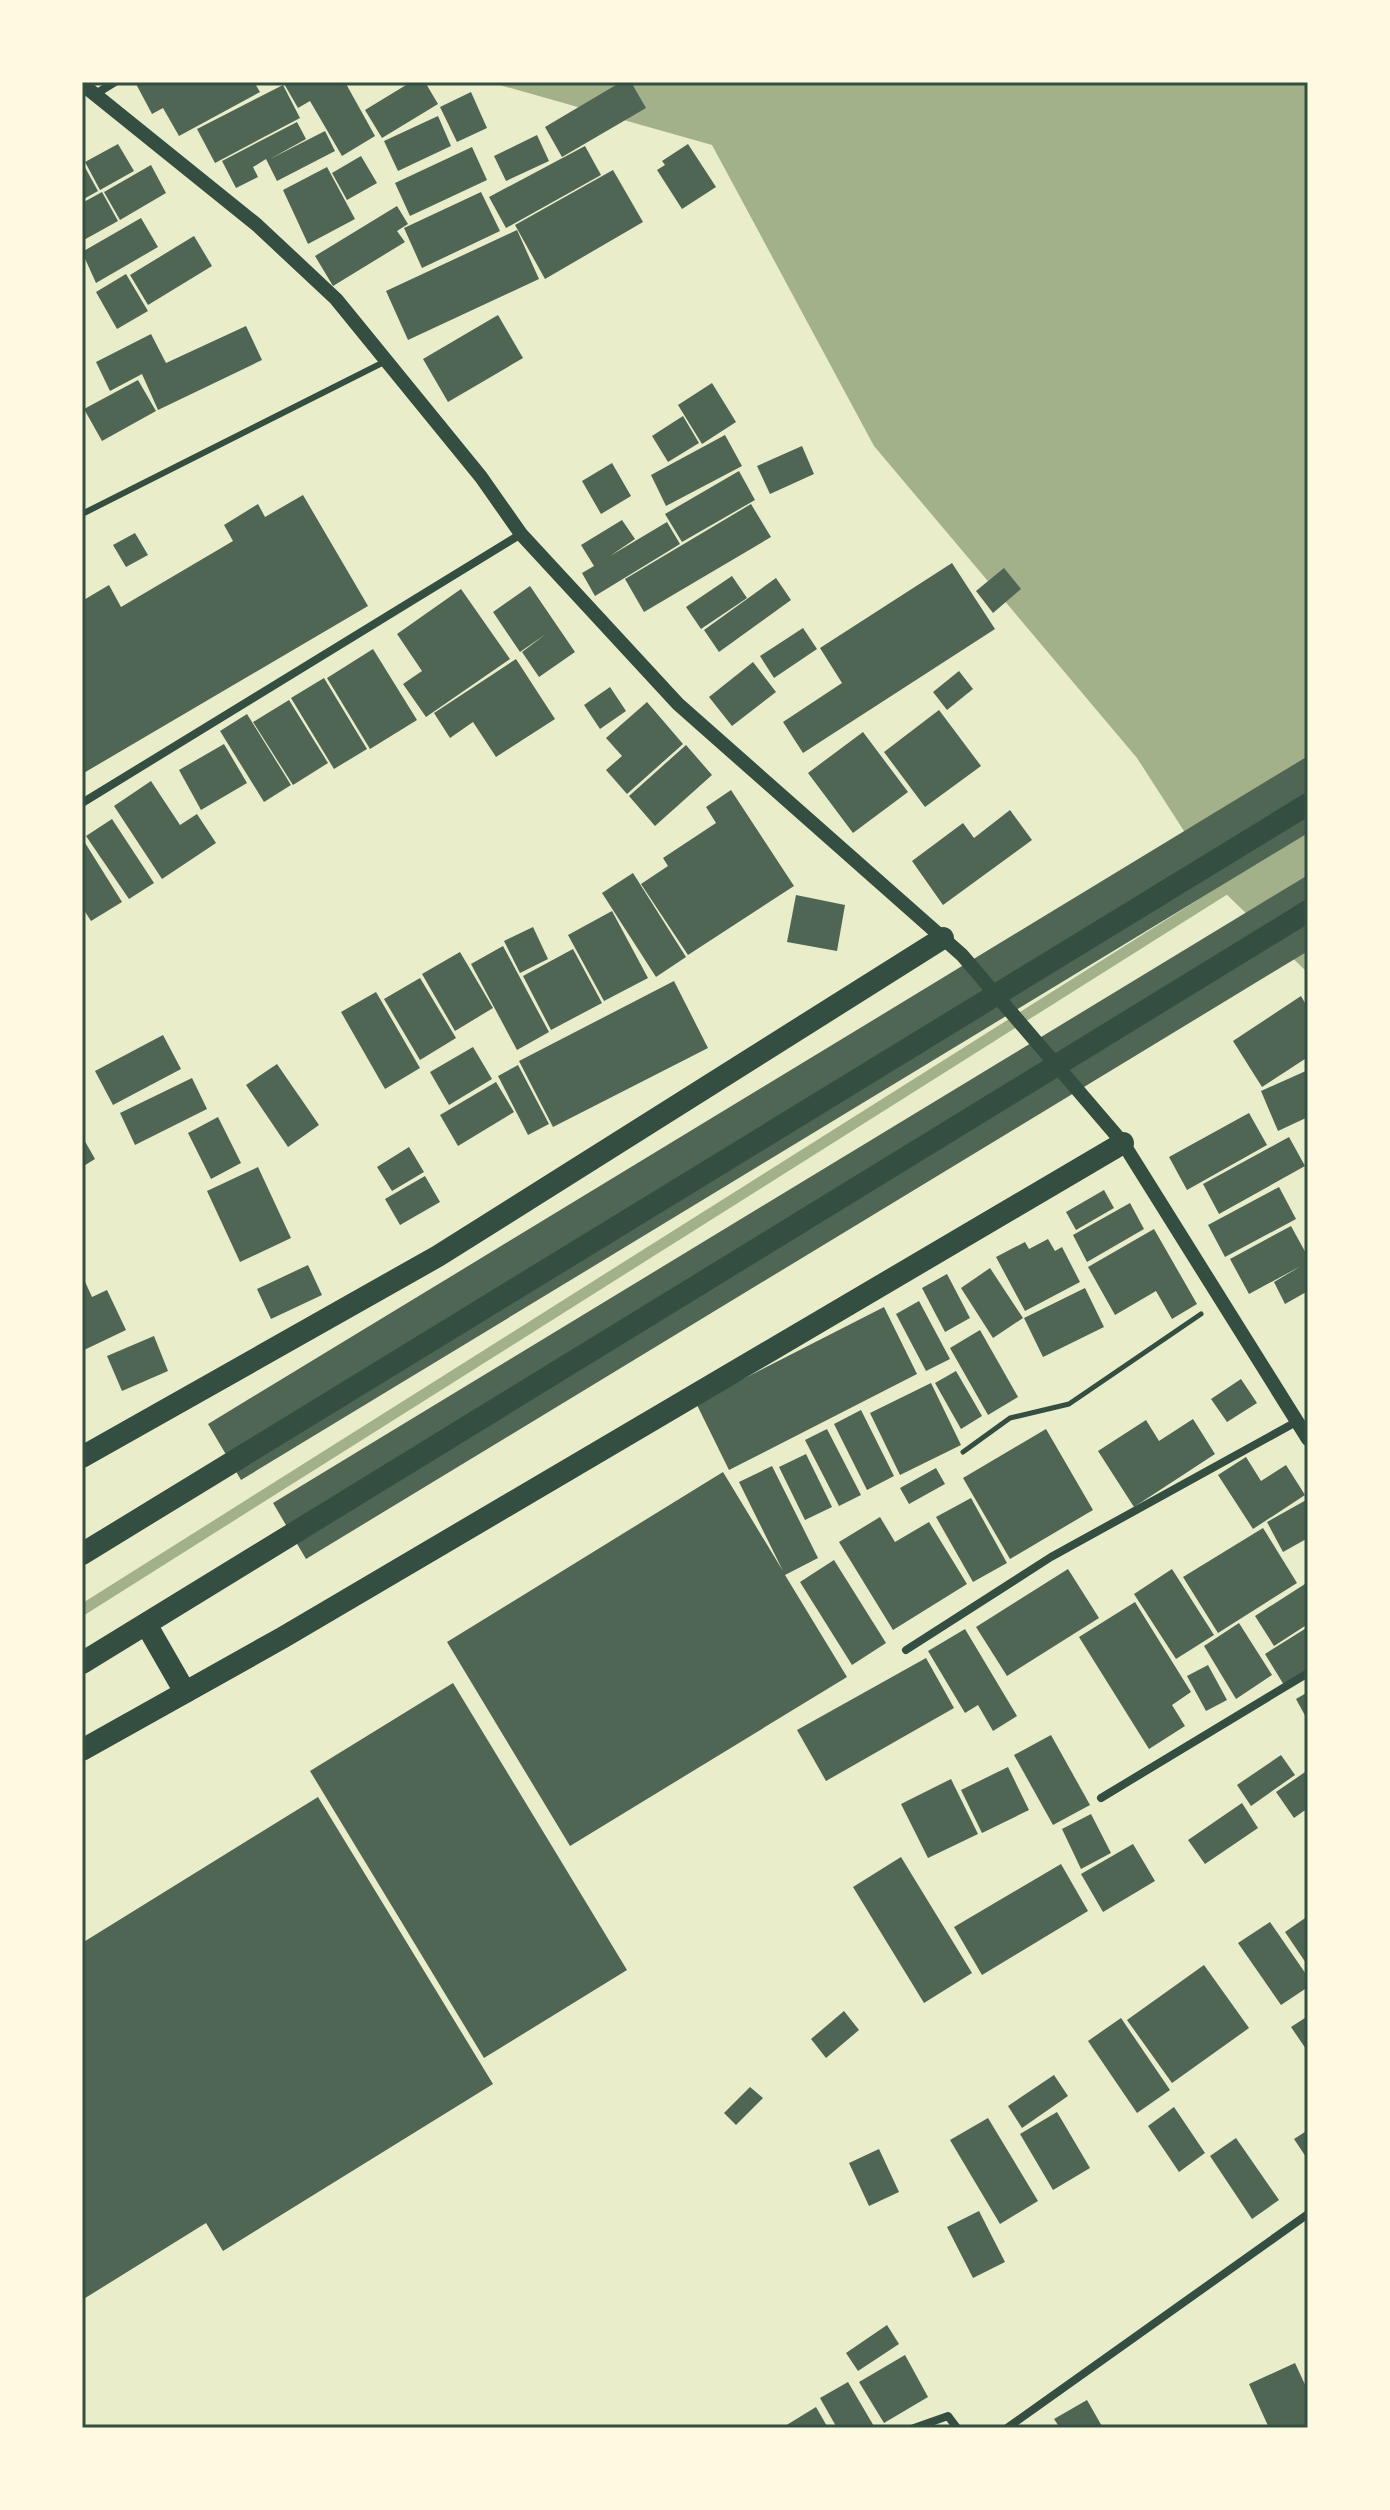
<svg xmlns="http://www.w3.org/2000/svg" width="1390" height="2510" viewBox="0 0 1390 2510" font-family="'PT Sans',sans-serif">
<rect width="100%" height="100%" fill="#e9edc9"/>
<path fill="#a3b18a" d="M489 82H1308V973L1222 890 1137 758 874 446 712 145Z"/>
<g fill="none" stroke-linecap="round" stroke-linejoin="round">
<path stroke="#a3b18a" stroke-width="11" d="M82 1610 1235 883"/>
</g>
<g fill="#4f6655">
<path d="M135 82H254L260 92 179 136 163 108 152 114Z"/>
<path d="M283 82H345L375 136 342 156 310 101 298 108Z"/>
<path d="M411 82H425L438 104 382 138 365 110Z"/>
<path d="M621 82H631L646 108 562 157 545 127Z"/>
<path d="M283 85 300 118 215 163 197 129Z"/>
<path d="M471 92 487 128 457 142 440 107Z"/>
<path d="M438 116 451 146 398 171 384 141Z"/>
<path d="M297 122 306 139 270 159 325 131 335 151 277 181 266 159 253 167 258 177 236 188 222 161Z"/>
<path d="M537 135 549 161 506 181 494 156Z"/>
<path d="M118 144 134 171 100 190 85 162Z"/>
<path d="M688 144 716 187 682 209 657 170 665 165 662 161Z"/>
<path d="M585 146 601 175 506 228 489 197Z"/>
<path d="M472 147 487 180 410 216 395 183Z"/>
<path d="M361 156 377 183 347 200 332 173Z"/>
<path d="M82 162 98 191 82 200Z"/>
<path d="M151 165 166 193 120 220 104 192Z"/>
<path d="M327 167 355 219 308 244 283 190Z"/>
<path d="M613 170 643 222 545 279 515 225Z"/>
<path d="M102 192 118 221 82 241V203Z"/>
<path d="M481 192 500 231 422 268 404 228Z"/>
<path d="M397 206 408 224 397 231 405 242 333 286 315 256Z"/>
<path d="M141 218 158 247 96 283 82 252Z"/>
<path d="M517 230 539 279 408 340 386 291Z"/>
<path d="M194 236 212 266 148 305 130 275Z"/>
<path d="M126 274 148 311 117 329 96 292Z"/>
<path d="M498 315 523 358 448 402 423 359Z"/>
<path d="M246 326 262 360 158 410 142 374 110 391 96 362 151 334 166 363Z"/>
<path d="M138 380 156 411 102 441 84 409Z"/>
<path d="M712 383 736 422 702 444 678 405Z"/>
<path d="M683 416 699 443 668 462 652 436Z"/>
<path d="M725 435 742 466 666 506 651 475Z"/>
<path d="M802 446 814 474 770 494 757 466Z"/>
<path d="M612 463 631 496 601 514 582 481Z"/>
<path d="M739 471 755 500 682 542 665 514Z"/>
<path d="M303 495 368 606 82 774V601L109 585 121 607 233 541 224 525 258 504 265 517Z"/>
<path d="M751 504 771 537 644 612 625 579Z"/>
<path d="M622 520 635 539 610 556 667 522 680 544 595 596 582 573 594 566 581 545Z"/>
<path d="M135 533 148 555 126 567 113 545Z"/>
<path d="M952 563 995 629 803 753 783 722 842 683 820 648Z"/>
<path d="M1004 568 1021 589 993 613 976 591Z"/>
<path d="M732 576 747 598 701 629 686 607Z"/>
<path d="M776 578 791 600 719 652 704 630Z"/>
<path d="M530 586 575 652 539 677 522 652 546 634 520 652 493 612Z"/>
<path d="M461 589 510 659 426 717 403 684 422 671 397 634Z"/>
<path d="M803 628 817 649 774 678 760 656Z"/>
<path d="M373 649 417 720 370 749 327 678Z"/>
<path d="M516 659 555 719 496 757 473 722 450 738 434 713Z"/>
<path d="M753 662 776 692 732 726 709 697Z"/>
<path d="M959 671 973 689 947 710 933 692Z"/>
<path d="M324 678 367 749 334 769 291 698Z"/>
<path d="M610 687 626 711 600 729 584 705Z"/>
<path d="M289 700 328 763 293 785 253 722Z"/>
<path d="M647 702 683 744 627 794 606 770 622 756 606 738Z"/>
<path d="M939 710 981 766 925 807 884 752Z"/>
<path d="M247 714 291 785 264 802 220 731Z"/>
<path d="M863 732 908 792 853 833 808 773Z"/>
<path d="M224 744 247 783 201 810 179 770Z"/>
<path d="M686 745 712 775 655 826 629 796Z"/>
<path d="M1308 756V833L241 1480 208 1424Z"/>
<path d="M151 781 180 825 197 814 216 843 162 879 114 806Z"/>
<path d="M731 790 794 886 688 955 641 884 668 866 663 858 716 823 706 807Z"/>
<path d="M1010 810 1032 840 943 905 912 861 963 823 974 838Z"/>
<path d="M112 819 154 883 129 899 86 836Z"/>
<path d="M82 838 122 902 91 921 82 907Z"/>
<path d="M633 873 686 957 656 977 602 893Z"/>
<path d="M1308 875V951L306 1559 273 1503Z"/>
<path d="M796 895 845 905 837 951 787 942Z"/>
<path d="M612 911 648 978 604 1001 568 935Z"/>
<path d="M533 927 548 959 520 973 504 941Z"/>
<path d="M503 946 549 1032 517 1050 471 964Z"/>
<path d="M573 949 602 1003 551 1030 523 976Z"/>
<path d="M460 952 493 1008 455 1031 422 974Z"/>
<path d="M420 978 456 1038 420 1060 384 999Z"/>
<path d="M674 981 708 1048 553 1127 519 1061Z"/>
<path d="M376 992 420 1068 385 1089 341 1012Z"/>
<path d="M1301 996 1308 1008V1057L1262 1087 1233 1041Z"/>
<path d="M163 1035 181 1069 113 1105 95 1071Z"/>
<path d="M473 1047 492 1079 449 1105 430 1072Z"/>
<path d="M277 1064 319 1125 288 1147 246 1085Z"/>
<path d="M518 1065 549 1124 528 1135 498 1076Z"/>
<path d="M1308 1070V1117L1278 1131 1261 1091Z"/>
<path d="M192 1078 207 1109 135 1145 120 1113Z"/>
<path d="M496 1082 514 1112 458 1146 440 1115Z"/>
<path d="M1249 1113 1267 1145 1187 1190 1169 1157Z"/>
<path d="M218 1117 241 1163 211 1179 188 1133Z"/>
<path d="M82 1136 95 1159 82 1167Z"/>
<path d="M1289 1137 1305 1166 1219 1214 1203 1184Z"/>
<path d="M409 1147 424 1172 392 1191 377 1167Z"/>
<path d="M258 1167 291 1238 240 1262 207 1191Z"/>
<path d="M425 1176 440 1202 400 1225 385 1199Z"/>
<path d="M1279 1187 1296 1219 1225 1257 1208 1225Z"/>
<path d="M1104 1190 1114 1208 1076 1230 1066 1212Z"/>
<path d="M1130 1203 1144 1229 1087 1262 1073 1235Z"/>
<path d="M1291 1226 1308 1257V1291L1285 1304 1274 1282 1301 1266 1249 1294 1230 1259Z"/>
<path d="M1154 1229 1197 1304 1172 1319 1156 1291 1115 1315 1088 1267Z"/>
<path d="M1048 1239 1055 1251 1062 1247 1080 1282 1025 1311 996 1257 1025 1242 1029 1249Z"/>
<path d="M308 1265 322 1295 271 1319 257 1289Z"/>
<path d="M990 1268 1023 1318 993 1338 961 1288Z"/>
<path d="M947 1274 970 1318 945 1332 922 1288Z"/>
<path d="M82 1275 92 1297 107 1290 126 1330 82 1351Z"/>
<path d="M1085 1288 1104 1327 1043 1357 1024 1318Z"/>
<path d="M919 1301 950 1359 926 1371 896 1314Z"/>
<path d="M884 1307 917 1374 729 1470 696 1403Z"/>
<path d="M980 1330 1018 1397 988 1415 950 1348Z"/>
<path d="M154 1336 168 1371 122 1391 107 1356Z"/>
<path d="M956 1371 982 1416 961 1429 935 1383Z"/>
<path d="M1241 1379 1257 1403 1227 1422 1211 1399Z"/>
<path d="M931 1383 961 1445 900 1475 870 1413Z"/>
<path d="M861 1410 894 1476 867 1490 834 1424Z"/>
<path d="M1193 1419 1215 1454 1134 1507 1098 1451 1146 1420 1159 1441Z"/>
<path d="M827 1429 861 1495 839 1506 805 1440Z"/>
<path d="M1046 1429 1093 1510 1010 1559 963 1478Z"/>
<path d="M806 1454 832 1507 805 1520 779 1467Z"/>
<path d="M1246 1457 1261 1481 1286 1465 1305 1495 1253 1529 1218 1475Z"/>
<path d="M772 1466 818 1558 785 1575 847 1677 570 1846 447 1642 723 1472 783 1571 739 1482Z"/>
<path d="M936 1468 945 1484 909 1504 900 1488Z"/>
<path d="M971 1498 1007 1563 973 1582 936 1517Z"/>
<path d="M1308 1499V1538L1283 1552 1267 1522Z"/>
<path d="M880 1517 895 1542 929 1522 967 1584 893 1630 839 1542Z"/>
<path d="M1263 1528 1297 1583 1218 1633 1183 1577Z"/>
<path d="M834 1560 886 1643 852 1665 800 1582Z"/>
<path d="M1068 1569 1099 1618 1007 1676 976 1627Z"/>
<path d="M1172 1569 1214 1635 1176 1659 1134 1594Z"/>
<path d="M1308 1582V1624L1274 1646 1255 1616Z"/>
<path d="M1135 1602 1191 1692 1172 1705 1185 1726 1149 1749 1079 1637Z"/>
<path d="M1239 1623 1272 1675 1236 1699 1204 1646Z"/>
<path d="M1308 1627V1670L1284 1685 1265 1654Z"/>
<path d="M965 1629 1017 1716 993 1731 978 1705 965 1713 928 1651Z"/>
<path d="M926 1658 954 1708 826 1781 797 1730Z"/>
<path d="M1208 1665 1227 1700 1206 1711 1187 1676Z"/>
<path d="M453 1683 627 1970 484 2058 310 1771Z"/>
<path d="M1308 1692V1721L1296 1699Z"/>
<path d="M1051 1735 1090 1805 1053 1825 1014 1755Z"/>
<path d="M1281 1755 1295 1775 1251 1806 1237 1785Z"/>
<path d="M1008 1767 1029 1810 982 1833 961 1790Z"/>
<path d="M1308 1770V1808L1294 1818 1276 1792Z"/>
<path d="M951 1779 978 1834 928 1858 901 1804Z"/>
<path d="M318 1797 493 2084 223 2251 206 2223 82 2300V1943Z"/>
<path d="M1242 1803 1258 1828 1205 1864 1188 1840Z"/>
<path d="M1091 1814 1111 1853 1081 1869 1062 1829Z"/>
<path d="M1133 1844 1155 1881 1103 1912 1081 1874Z"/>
<path d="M901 1857 972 1973 924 2003 853 1887Z"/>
<path d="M1061 1864 1088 1911 982 1975 954 1927Z"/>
<path d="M1308 1916V1966L1285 1932Z"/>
<path d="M1270 1922 1308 1977V1987L1281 2005 1238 1943Z"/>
<path d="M1204 1965 1249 2028 1172 2083 1127 2020Z"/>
<path d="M844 2011 859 2030 826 2058 811 2039Z"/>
<path d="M1308 2016V2052L1291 2027Z"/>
<path d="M1121 2018 1170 2090 1137 2113 1088 2041Z"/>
<path d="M1054 2075 1068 2096 1022 2128 1008 2106Z"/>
<path d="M750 2087 763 2098 736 2125 724 2113Z"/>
<path d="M1174 2107 1205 2153 1179 2172 1148 2126Z"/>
<path d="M1057 2112 1090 2168 1053 2190 1020 2134Z"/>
<path d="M988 2118 1038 2201 1000 2224 950 2140Z"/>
<path d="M1308 2130V2160L1294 2139Z"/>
<path d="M1236 2138 1279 2200 1252 2219 1210 2156Z"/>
<path d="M879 2149 899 2192 869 2206 849 2163Z"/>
<path d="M979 2211 1005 2262 973 2278 947 2227Z"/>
<path d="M887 2325 899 2344 858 2371 846 2353Z"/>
<path d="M905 2355 928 2397 884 2423 859 2382Z"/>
<path d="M1295 2363 1308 2391V2428H1269L1249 2384Z"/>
<path d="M848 2382 875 2428H837L820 2398Z"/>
<path d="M1087 2400 1103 2428H1060L1054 2419Z"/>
<path d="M816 2407 828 2428H786L785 2426Z"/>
</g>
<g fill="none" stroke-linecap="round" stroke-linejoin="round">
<path stroke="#344e41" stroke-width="5" d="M963 1452 1010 1418 1069 1404 1201 1314"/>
<path stroke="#344e41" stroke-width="6" d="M82 514 384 362"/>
<g stroke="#344e41" stroke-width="8">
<path d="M94 95 115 82"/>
<path d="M82 803 521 534"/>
<path d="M906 1650 1051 1557 1296 1422"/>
<path d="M1101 1798 1308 1673"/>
<path d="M914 2428 948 2416 957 2428"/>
<path d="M1007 2428 1308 2214"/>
</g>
<path stroke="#344e41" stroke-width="14" d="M82 84 257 225 336 299 481 477 521 534 678 704 962 955 1123 1143 1308 1439"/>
<g stroke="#344e41" stroke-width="22">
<path d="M82 1457 438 1256 943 938"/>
<path d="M82 1554 1308 804"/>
<path d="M146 1624 185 1692"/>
<path d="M82 1663 1308 911"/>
<path d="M82 1750 282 1638 1123 1143"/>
</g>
</g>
<rect width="1390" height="2510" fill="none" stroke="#fefae0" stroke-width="168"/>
<rect x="84" y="84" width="1222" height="2342" fill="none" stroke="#344e41" stroke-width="3"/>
</svg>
